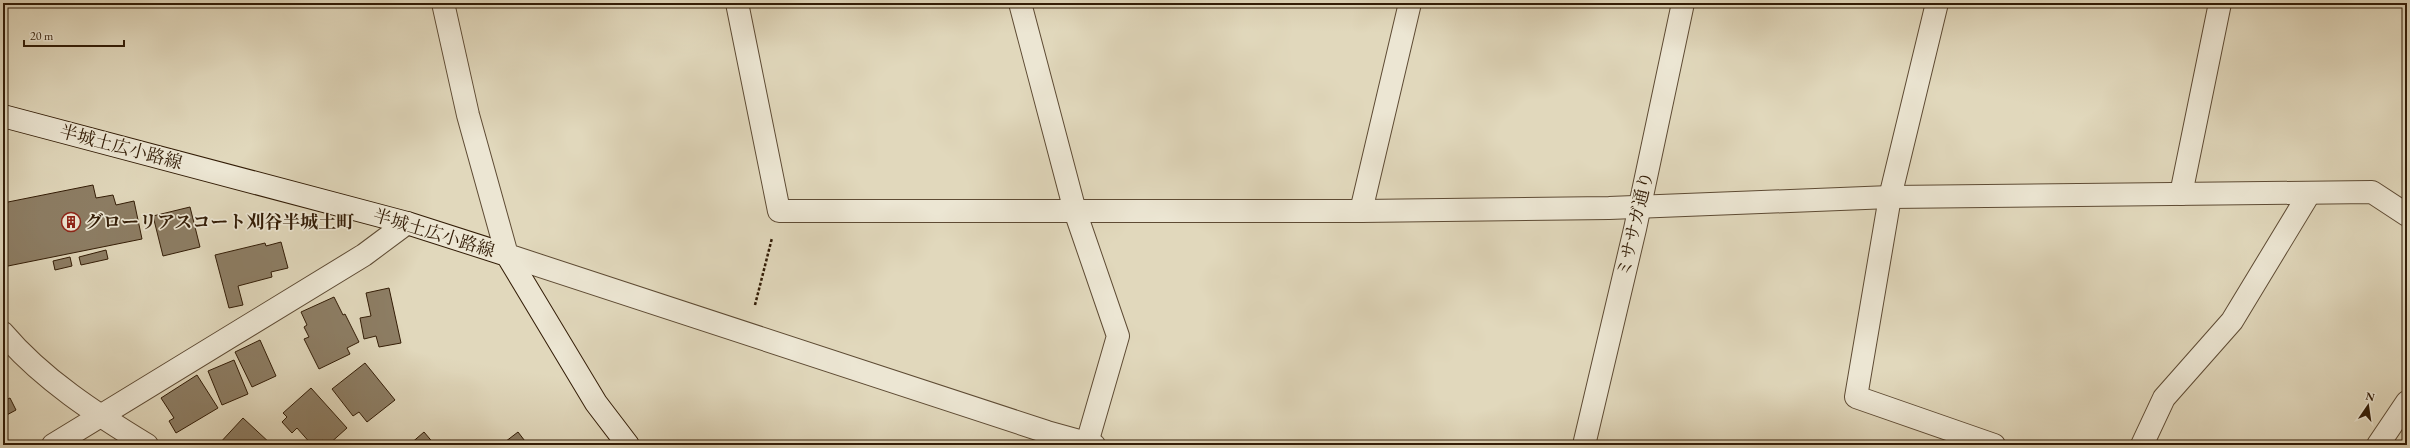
<svg xmlns="http://www.w3.org/2000/svg" width="2410" height="448" viewBox="0 0 2410 448" font-family="'EB Garamond','Noto Serif JP',serif">
<rect width="100%" height="100%" fill="#e1d8bc"/>
<filter id="stains"><feTurbulence type="fractalNoise" baseFrequency=".005" numOctaves="4"/><feColorMatrix values="0 0 0 0 .2 0 0 0 0 .09 0 0 0 0 .02 0 0 0 .5 -.17"/></filter>
<radialGradient id="worn" r=".72"><stop offset=".6" stop-color="#630" stop-opacity="0"/><stop offset="1" stop-color="#630" stop-opacity=".3"/></radialGradient>
<g fill="#8d7e65" stroke="#321c06">
<path d="M93 185 96 198 113 195 116 205 134 201 142 239 3 267V203Z"/>
<path d="M190 207 200 247 163 256 153 216Z"/>
<path d="M281 242 288 268 271 272 272 277 238 286 243 305 229 308 215 255 265 243 266 246Z"/>
<path d="M106 250 108 259 81 265 79 257Z"/>
<path d="M70 257 72 266 55 270 53 261Z"/>
<path d="M389 288 401 343 379 347 376 336 364 339 360 318 371 316 366 293Z"/>
<path d="M334 297 343 315 345 314 359 342 347 348 350 354 319 369 304 339 309 337 304 327 307 325 301 312Z"/>
<path d="M260 340 276 376 252 387 235 352Z"/>
<path d="M234 360 248 394 222 405 208 371Z"/>
<path d="M365 363 395 400 367 422 359 412 353 416 332 389Z"/>
<path d="M197 375 218 408 176 433 169 421 174 418 161 398Z"/>
<path d="M311 388 347 428 328 445 322 440 317 445H312L297 428 292 433 282 422 287 417 283 413Z"/>
<path d="M10 398 16 410 3 417V401Z"/>
<path d="M243 418 272 445H218Z"/>
<path d="M424 432 435 445H409Z"/>
<path d="M518 432 528 445H501Z"/>
</g>
<g fill="none" stroke-linecap="round" stroke-linejoin="round">
<g stroke="#5e4b34" stroke-width="24">
<g id="minor">
<path d="M737 3 779 211H1361L1609 208 1890 197 2372 192 2407 215"/>
<path d="M1020 3 1075 211 1118 336 1087 443"/>
<path d="M1937 3 1890 197 1856 397 1994 445"/>
<path d="M2181 194 2220 3"/>
<path d="M1361 211 1410 3"/>
<path d="M3 333C42 379 96 414 147 445"/>
<path d="M53 445 364 255 407 223"/>
<path d="M2142 445 2164 398 2232 321 2309 194"/>
<path d="M2378 445 2407 402"/>
</g>
</g>
<g stroke="#5e4b34" stroke-width="24">
<g id="tertiary">
<path d="M443 3 468 115 507 255 1047 432 1094 445"/>
<path d="M1584 445 1635 229 1683 3"/>
</g>
</g>
<g stroke="#321c06" stroke-width="24">
<path id="secondary" d="M3 116 407 223 507 255 596 403 628 445"/>
</g>
<path stroke="#321c06" stroke-width="2.5" stroke-dasharray="3 2" stroke-linecap="butt" d="M755 305 772 238"/>
<use href="#minor" stroke="#ece6d3" stroke-width="22"/>
<use href="#tertiary" stroke="#ece6d3" stroke-width="22"/>
<use href="#secondary" stroke="#ece6d3" stroke-width="22"/>
</g>
<defs>
<g id="building-ring" transform="scale(1)"><circle r="9.5" fill="#ece6d3" stroke="#8f2418" stroke-width="1.5"/><path d="M-4-6H4V6H1V3H-1V6H-4ZM-2.5-4.3h1.7v1.8h-1.7ZM.8-4.3h1.7v1.8H.8ZM-2.5-1h1.7V.8h-1.7ZM.8-1h1.7V.8H.8Z" fill="#8f2418"/></g>
</defs>
<g fill-rule="evenodd">
<use href="#building-ring" x="71" y="222"/>
</g>
<g text-anchor="middle" stroke-width="3.5" stroke-linejoin="round" paint-order="stroke">
<g font-size="18" fill="#321c06" stroke="#ece6d3">
<text transform="translate(121 147) rotate(15)" y="6">半城土広小路線</text>
<text transform="translate(1635 224) rotate(-77)" y="6">ミササガ通り</text>
<text transform="translate(434 233) rotate(17)" y="6">半城土広小路線</text>
</g>
<g font-size="18" font-weight="bold" fill="#321c06" stroke="#ece6d3" text-anchor="start">
<text x="85" y="228">グローリアスコート刈谷半城土町</text>
</g>
</g>
<rect width="2410" height="448" fill="none" stroke="#e1d8bc" stroke-width="16"/>
<rect x="4" y="4" width="2402" height="440" fill="none" stroke="#321c06" stroke-width="2"/>
<rect x="8" y="8" width="2394" height="432" fill="none" stroke="#321c06"/>
<g transform="translate(2368 406) rotate(13)" stroke="#ece6d3" stroke-width="3" paint-order="stroke">
<path d="M0-3L7 15L0 10L-7 15Z" fill="#321c06"/>
<text y="-6" font-size="11" font-weight="bold" text-anchor="middle" fill="#321c06">N</text>
</g>
<path d="M24 40v6h100v-6" fill="none" stroke="#321c06" stroke-width="2"/>
<text x="30" y="40" font-size="12" fill="#321c06" stroke="#ece6d3" stroke-width="3" paint-order="stroke">20 m</text>
<rect width="100%" height="100%" filter="url(#stains)"/>
<rect width="100%" height="100%" fill="url(#worn)"/>
</svg>
